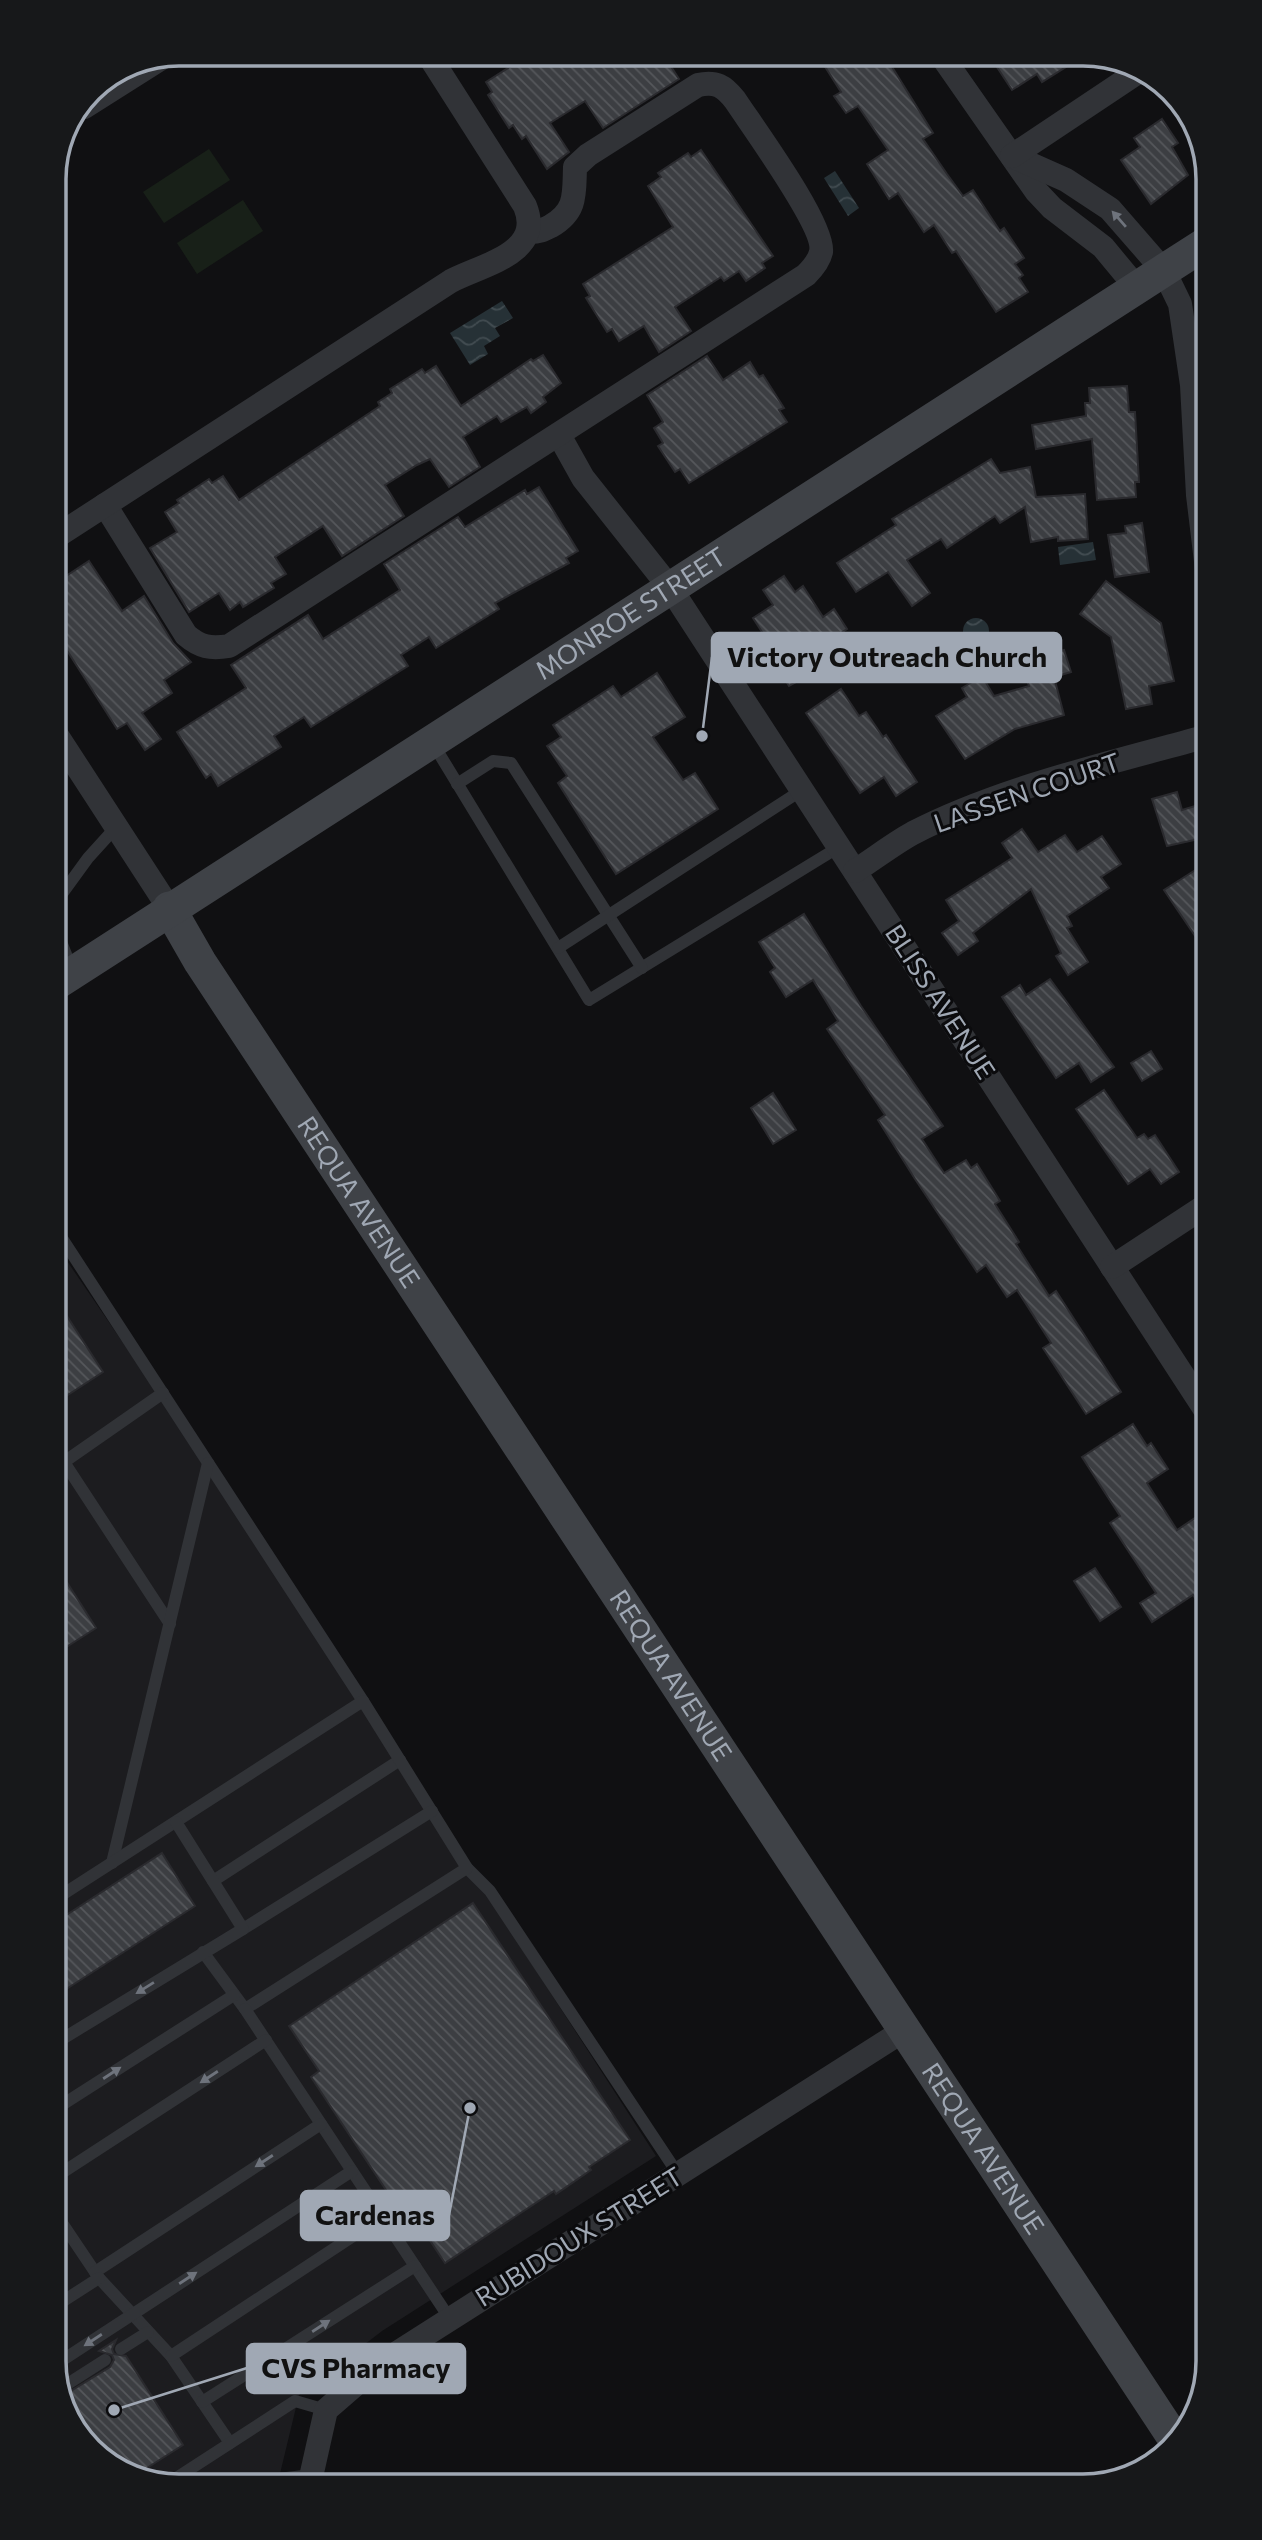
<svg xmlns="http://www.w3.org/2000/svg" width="1262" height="2540" viewBox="0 0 1262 2540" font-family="Commissioner,sans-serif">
<defs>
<pattern id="water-waves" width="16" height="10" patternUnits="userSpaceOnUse" patternTransform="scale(1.75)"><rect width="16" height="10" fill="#263136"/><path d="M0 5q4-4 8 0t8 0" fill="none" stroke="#424c51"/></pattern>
<pattern id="building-back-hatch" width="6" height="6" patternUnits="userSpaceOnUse" patternTransform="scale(1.75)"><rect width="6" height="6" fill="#3c3e42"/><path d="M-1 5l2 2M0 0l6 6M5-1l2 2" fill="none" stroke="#55575b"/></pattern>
</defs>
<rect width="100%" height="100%" fill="#101012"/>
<path fill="#1c1c1f" d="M54 1242 256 1537 656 2156 382 2331 299 2395 277 2486H172L104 2460 64 2408 54 2361Z"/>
<g fill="#182018">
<path d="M209 149 230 180 164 223 143 192Z"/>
<path d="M243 200 263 231 197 274 177 243Z"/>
</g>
<g fill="url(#water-waves)">
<path d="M835 171 859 208 848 216 824 178Z"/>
<path d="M502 301 513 318 495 328 500 336 484 346 488 354 470 365 450 333Z"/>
<path d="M1093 542 1096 560 1060 565 1058 547Z"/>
<circle cx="976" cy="631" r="13"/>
</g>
<g fill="url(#building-back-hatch)" stroke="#2a2a2e" stroke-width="2">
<path d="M530 54H663L679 79 603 128 585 101 550 123 569 152 547 169 526 136 522 139 513 125 509 128 488 95 492 92 486 82Z"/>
<path d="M817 54H884L933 133 923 139 947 174 963 196 973 190 1000 231 1004 228 1024 258 1015 264 1023 275 1019 278 1028 292 996 312 956 251 952 253 934 225 924 232 898 193 889 199 867 164 888 150 858 106 846 113 834 96 841 92Z"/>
<path d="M989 55H1085L1042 82 1037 74 1012 90Z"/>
<path d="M1162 119 1178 143 1172 147 1188 175 1151 204 1121 160 1140 147 1134 138Z"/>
<path d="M701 150 773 256 762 263 765 268 746 281 739 271 724 281 721 277 675 307 691 331 659 352 644 326 619 341 612 329 607 332 586 298 590 296 583 284 673 227 648 186 661 177 658 173 688 153 691 157Z"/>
<path d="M543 355 561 383 543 397 546 402 531 413 527 407 501 422 497 416 463 437 480 467 449 487 430 459 417 465 385 485 404 516 342 556 323 526 275 557 286 574 271 583 274 588 243 607 240 602 230 610 219 593 189 612 150 548 177 532 165 512 179 503 177 500 209 479 212 483 223 476 239 500 380 406 378 402 392 393 390 389 422 369 425 373 436 366 461 406 531 359 533 361Z"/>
<path d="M707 356 723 380 750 362 759 377 763 375 784 408 779 410 787 422 689 483 680 469 675 472 658 446 663 443 654 428 663 422 647 395Z"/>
<path d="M1127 386 1129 412H1135L1139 482H1135L1136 497 1097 500 1092 439 1036 449 1032 425 1086 416 1085 403H1090L1089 388Z"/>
<path d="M991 459 1000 473 1030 467 1036 497 1085 494 1088 539 1058 541V537L1031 542 1025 507 1000 523 995 516 947 548 941 539 907 560 930 593 912 606 888 572 856 592 837 563 896 525 892 519Z"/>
<path d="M539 487 578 551 566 558 569 563 495 603 499 609 436 648 429 637 401 655 408 666 311 727 304 717 274 736 281 747 218 786 211 774 206 778 177 732 246 688 231 665 308 615 323 639 400 590 384 564 458 517 465 527 525 490 527 494Z"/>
<path d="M1142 523 1149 572 1115 577 1108 535 1126 533 1125 526Z"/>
<path d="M89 561 122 611 144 596 173 643 191 662 164 680 172 693 142 713 161 739 145 750 127 723 117 729 61 641 67 637 54 618V584Z"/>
<path d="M784 576 795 592 803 586 823 617 834 609 847 629 812 652 822 668 789 686 777 666 782 663 753 618 773 605 763 590Z"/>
<path d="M1106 581 1161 623 1174 681 1149 686 1152 704 1126 709 1111 637 1080 614Z"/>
<path d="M1064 650 1071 672 1054 677 1064 715 1015 729 965 759 936 716 967 697 962 688 982 676 994 696 1029 686 1026 677 1048 670 1044 656Z"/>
<path d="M657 673 685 717 653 737 683 780 695 773 718 809 616 874 558 783 567 776 547 746 561 737 553 725 613 686 621 697Z"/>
<path d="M841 689 859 716 866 712 883 737 886 735 917 782 896 796 884 777 860 793 806 713Z"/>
<path d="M1177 792 1182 810 1205 803 1208 837 1167 846 1152 799Z"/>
<path d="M1022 829 1038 852 1065 835 1077 852 1102 836 1121 864 1101 877 1109 888 1067 916 1072 926 1067 928 1088 962 1068 975 1056 956 1061 953 1031 889 973 933 978 941 958 955 942 933 959 921 946 900 1012 858 1002 843Z"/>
<path d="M1208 862V955L1164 890Z"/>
<path d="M804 914 861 1006 943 1126 922 1139 944 1173 966 1160 971 1168 977 1164 1000 1201 995 1204 1019 1242 1016 1244 1049 1296 1056 1291 1121 1392 1086 1414 1043 1348 1051 1343 1017 1290 1007 1297 986 1265 977 1272 915 1179 878 1120 885 1115 827 1029 838 1021 813 980 786 997 770 972 775 968 759 942Z"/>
<path d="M1050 979 1114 1067 1091 1082 1079 1063 1056 1078 1002 997 1020 985 1026 995Z"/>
<path d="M1151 1051 1162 1069 1142 1081 1131 1063Z"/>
<path d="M1104 1090 1137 1138 1144 1134 1148 1139 1155 1135 1179 1172 1161 1184 1150 1169 1128 1184 1076 1109Z"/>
<path d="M773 1093 796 1130 773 1144 751 1108Z"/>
<path d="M54 1296 103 1372 54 1404Z"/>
<path d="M1133 1424 1147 1446 1151 1443 1168 1469 1147 1483 1177 1530 1195 1518 1208 1537V1617L1193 1595 1152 1622 1140 1603 1156 1593 1110 1523 1120 1516 1082 1457Z"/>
<path d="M54 1562 96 1628 54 1655Z"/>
<path d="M1095 1568 1121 1607 1100 1621 1074 1581Z"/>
<path d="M162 1853 195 1906 54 1997V1923Z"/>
<path d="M473 1903 630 2140 589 2167 591 2170 556 2194 554 2191 445 2263 407 2206 400 2211 311 2077 319 2071 289 2026Z"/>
<path d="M116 2340 112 2349 114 2354 126 2356 183 2445 139 2473 104 2460 64 2408 61 2397 110 2367 114 2360 112 2355 99 2351Z"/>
</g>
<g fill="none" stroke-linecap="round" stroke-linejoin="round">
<g stroke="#313337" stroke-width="12">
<path d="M432 742 589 1000 839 847"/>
<path d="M457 784 493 761 511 763 642 968"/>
<path d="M54 909 56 902 88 858 117 826"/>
<path d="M54 924 73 972"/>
<path d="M558 948 802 790"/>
<path d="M54 1226 363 1701"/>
<path d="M163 1393 64 1462 170 1624"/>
<path d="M112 1863 208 1463"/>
<path d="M467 1868 490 1891 678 2174"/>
<path d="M213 1881 400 1760"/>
<path d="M54 1900 363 1701 467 1868 245 2009 203 1952"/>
<path d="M243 1929 432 1811"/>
<path d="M245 2009 450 2319"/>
<path d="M54 2044 243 1929 176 1822"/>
<path d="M54 2110 234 1995"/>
<path d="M54 2178 266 2040"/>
<path d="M54 2211 99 2278 171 2356 230 2443"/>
<path d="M95 2272 321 2124"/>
<path d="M54 2307 99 2278"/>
<path d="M121 2349 148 2332"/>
<path d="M171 2356 382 2217"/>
<path d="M55 2365 352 2171"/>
<path d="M58 2381 69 2383 105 2360"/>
<path d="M202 2402 415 2266"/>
<path d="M167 2484 295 2401 326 2410"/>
<path d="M254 2486 261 2481 312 2475"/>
</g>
<g stroke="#313337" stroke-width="24">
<path d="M941 55 1036 191 1052 208 1103 247 1137 288"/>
<path d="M84 107 163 57"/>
<path d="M1012 156 1066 180 1110 209 1164 271 1180 304 1192 385 1198 495 1208 578"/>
<path d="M1012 156 1138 72"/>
<path d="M559 435 583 478 671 589 1208 1414"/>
<path d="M105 505 186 635C200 647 210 649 229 646L806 275C812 269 819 261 821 252 826 227 752 126 735 100 724 86 716 81 698 85L588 155 575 167C574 194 577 211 551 226 543 230 539 232 530 232"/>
<path d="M54 538 451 281C484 264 544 253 525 206L428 54"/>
<path d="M54 731 169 908"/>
<path d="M855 871C874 859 893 844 913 833 1000 788 1113 762 1208 736"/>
<path d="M1112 1267 1208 1204"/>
<path d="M309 2486 326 2410 378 2365 903 2031"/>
</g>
<g stroke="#3f4247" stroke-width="33">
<path id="s1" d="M169 908 200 962 1175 2440"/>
<path id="s2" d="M54 985 1208 242"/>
</g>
</g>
<defs><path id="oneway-solid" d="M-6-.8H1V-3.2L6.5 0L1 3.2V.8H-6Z" transform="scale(1.75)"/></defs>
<g fill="#6e737c">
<use href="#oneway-solid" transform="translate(1119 219) rotate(-131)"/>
<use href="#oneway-solid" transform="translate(145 1988) rotate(148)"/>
<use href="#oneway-solid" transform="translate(112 2073) rotate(-33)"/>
<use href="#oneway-solid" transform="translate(209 2077) rotate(147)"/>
<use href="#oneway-solid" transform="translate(264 2161) rotate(147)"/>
<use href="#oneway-solid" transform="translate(188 2278) rotate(-33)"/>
<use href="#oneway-solid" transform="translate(321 2326) rotate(-33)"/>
<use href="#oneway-solid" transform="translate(93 2340) rotate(147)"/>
</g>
<g text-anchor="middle" stroke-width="6" stroke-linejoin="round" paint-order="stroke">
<g font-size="26" fill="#a0a8b4" stroke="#0b0b0d">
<text dy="9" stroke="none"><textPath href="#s2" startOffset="686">MONROE STREET</textPath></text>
<text transform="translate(1027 793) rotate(-19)" y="9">LASSEN COURT</text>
<text transform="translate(940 1002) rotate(57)" y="9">BLISS AVENUE</text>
<text dy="9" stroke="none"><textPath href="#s1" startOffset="350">REQUA AVENUE</textPath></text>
<text dy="9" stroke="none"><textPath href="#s1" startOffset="917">REQUA AVENUE</textPath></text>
<text dy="9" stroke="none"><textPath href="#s1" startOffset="1484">REQUA AVENUE</textPath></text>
<text transform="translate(579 2237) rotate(-32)" y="9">RUBIDOUX STREET</text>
</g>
</g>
<path d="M0 0H1262V2540H0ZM179 66H1083A113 113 0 0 1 1196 179V2361A113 113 0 0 1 1083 2474H179A113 113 0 0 1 66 2361V179A113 113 0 0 1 179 66Z" fill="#17181a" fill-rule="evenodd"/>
<path fill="none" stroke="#a0a8b4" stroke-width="3.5" d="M179 66H1083A113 113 0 0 1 1196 179V2361A113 113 0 0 1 1083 2474H179A113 113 0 0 1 66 2361V179A113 113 0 0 1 179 66Z"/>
<path fill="none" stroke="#a0a8b4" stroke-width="2.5" d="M702 736L712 657M470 2108L449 2215M114 2410L247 2368"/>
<g fill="#a0a8b4" stroke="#0b0b0d" stroke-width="2.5">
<circle cx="702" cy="736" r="7"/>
<circle cx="470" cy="2108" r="7"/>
<circle cx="114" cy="2410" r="7"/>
</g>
<g fill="#a0a8b4" stroke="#a0a8b4" stroke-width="2.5">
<rect x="712" y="633" width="349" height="49" rx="7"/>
<rect x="301" y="2191" width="148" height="49" rx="7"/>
<rect x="247" y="2344" width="218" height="49" rx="7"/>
</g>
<g font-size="28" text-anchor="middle" font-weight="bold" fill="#111">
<text x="887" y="667">Victory Outreach Church</text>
<text x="375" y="2225">Cardenas</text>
<text x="356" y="2378">CVS Pharmacy</text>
</g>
</svg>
